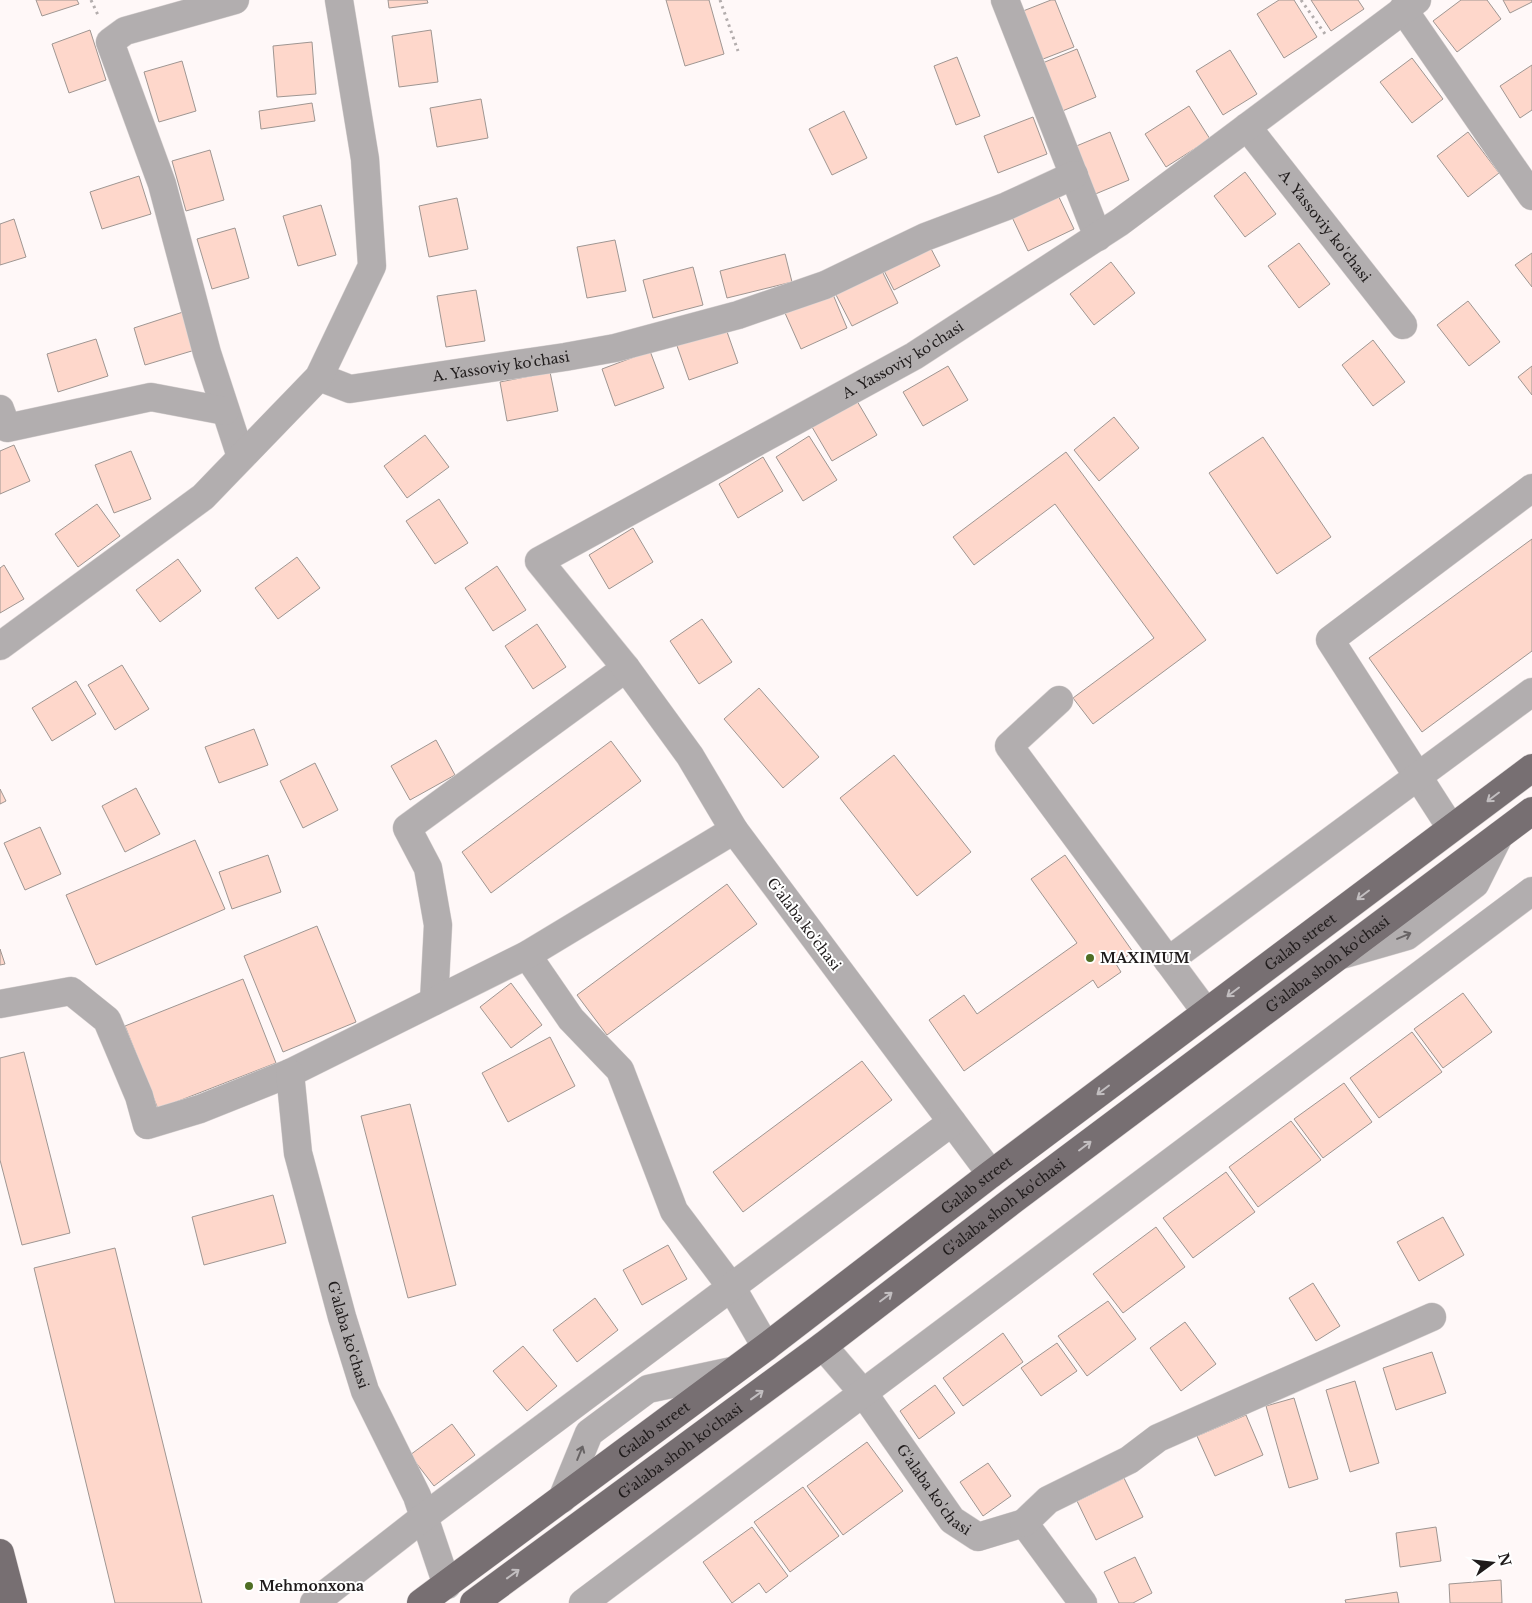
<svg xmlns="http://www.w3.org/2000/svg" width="1532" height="1603" viewBox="0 0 1532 1603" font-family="'Libre Baskerville',serif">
<rect width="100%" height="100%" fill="#fff8f8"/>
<g fill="#fed7cb" stroke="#9f9692">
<path d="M36 0H77L79 4 42 16Z"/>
<path d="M388 0H427L428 3 389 8Z"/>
<path d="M666 0H709L724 54 685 66Z"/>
<path d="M1051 0H1055L1074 47 1038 61 1018 13Z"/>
<path d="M1279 0H1294L1317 37 1284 58 1257 14Z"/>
<path d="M1311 0H1358L1364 9 1331 31Z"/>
<path d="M1461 0H1487L1501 19 1457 52 1433 21Z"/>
<path d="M1503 0H1532V2L1510 13Z"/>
<path d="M90 30 106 80 69 93 52 44Z"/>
<path d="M431 30 438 82 399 87 392 36Z"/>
<path d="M312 42 316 94 277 97 273 46Z"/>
<path d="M1077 49 1096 97 1060 112 1040 64Z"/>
<path d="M1230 50 1257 94 1223 115 1196 71Z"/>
<path d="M957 57 980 116 956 125 934 66Z"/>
<path d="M1412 58 1443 99 1412 123 1380 82Z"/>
<path d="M182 61 196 111 159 122 144 72Z"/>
<path d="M1532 65V110L1520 118 1500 86Z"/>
<path d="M481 99 488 138 437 147 430 108Z"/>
<path d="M312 103 315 121 261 129 259 111Z"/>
<path d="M1189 106 1210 139 1166 167 1145 134Z"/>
<path d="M844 111 867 158 832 175 809 129Z"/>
<path d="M1033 117 1047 154 998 173 984 136Z"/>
<path d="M1110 132 1129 180 1093 195 1074 147Z"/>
<path d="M1468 132 1499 173 1468 197 1437 156Z"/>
<path d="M210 150 224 200 186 211 172 161Z"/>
<path d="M1245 172 1276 214 1245 237 1214 196Z"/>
<path d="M139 176 151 214 102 229 90 192Z"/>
<path d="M1057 193 1074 229 1028 251 1011 215Z"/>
<path d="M457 198 468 249 429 257 419 206Z"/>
<path d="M321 205 336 255 298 266 283 216Z"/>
<path d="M14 219 26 257 0 265V224Z"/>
<path d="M235 228 249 278 212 289 197 239Z"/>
<path d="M615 240 626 291 587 298 577 247Z"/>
<path d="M927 241 940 266 894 290 881 265Z"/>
<path d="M1299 243 1330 284 1299 308 1268 266Z"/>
<path d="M1532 253V287L1515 265Z"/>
<path d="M785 254 792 282 727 298 720 271Z"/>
<path d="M1111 262 1135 293 1094 325 1070 294Z"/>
<path d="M693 267 703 305 653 318 643 280Z"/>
<path d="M880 267 898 303 852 326 834 291Z"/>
<path d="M476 290 485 341 446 347 437 296Z"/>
<path d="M832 292 847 328 801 349 785 313Z"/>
<path d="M1468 301 1500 342 1469 366 1437 325Z"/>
<path d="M183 312 195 350 145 365 134 328Z"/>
<path d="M725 326 738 363 689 380 676 343Z"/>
<path d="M96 339 108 376 58 392 47 354Z"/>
<path d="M1373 340 1405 382 1373 406 1342 365Z"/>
<path d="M650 351 664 388 615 406 602 369Z"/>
<path d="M948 366 968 400 923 426 903 392Z"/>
<path d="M1532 366V395L1518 377Z"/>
<path d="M550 372 558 411 507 421 500 382Z"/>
<path d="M857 401 877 435 832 461 812 427Z"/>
<path d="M1114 417 1139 448 1099 481 1074 450Z"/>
<path d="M425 435 449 467 407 498 384 466Z"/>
<path d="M809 436 837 480 803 501 776 457Z"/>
<path d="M1263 437 1331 537 1277 574 1209 473Z"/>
<path d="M14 445 30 481 0 494V451Z"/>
<path d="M131 451 151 499 114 513 95 465Z"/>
<path d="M1066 452 1206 640 1093 724 1073 698 1154 638 1055 504 974 565 953 537Z"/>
<path d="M763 457 783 491 738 518 719 484Z"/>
<path d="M439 499 468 543 435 564 406 521Z"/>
<path d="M97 504 120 536 78 567 55 534Z"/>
<path d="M633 528 653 562 609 589 589 555Z"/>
<path d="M1532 539V651L1422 732 1369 658Z"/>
<path d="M297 557 320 588 278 619 255 588Z"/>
<path d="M178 559 201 591 160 622 136 590Z"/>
<path d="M4 565 24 599 0 613V568Z"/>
<path d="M497 566 526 610 493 631 465 588Z"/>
<path d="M702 619 732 662 699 684 670 641Z"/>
<path d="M537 624 566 667 533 689 505 646Z"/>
<path d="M122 665 149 709 115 730 88 685Z"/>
<path d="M76 681 96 714 52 741 32 708Z"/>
<path d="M759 688 819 757 783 788 724 719Z"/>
<path d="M254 729 268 765 219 783 205 747Z"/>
<path d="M436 740 455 775 410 800 391 766Z"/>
<path d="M611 741 641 781 491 893 462 852Z"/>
<path d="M894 755 971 852 917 896 840 798Z"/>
<path d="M315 763 338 810 303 828 280 781Z"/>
<path d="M136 788 160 834 125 852 102 806Z"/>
<path d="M0 789 6 801 0 804Z"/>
<path d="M40 827 61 874 25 890 4 843Z"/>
<path d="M195 840 225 909 96 965 66 895Z"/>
<path d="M268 855 281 892 232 909 219 872Z"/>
<path d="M1065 855 1133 952 1116 964 1121 972 1098 988 1093 980 964 1071 929 1020 964 995 977 1014 1077 943 1031 879Z"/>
<path d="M727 884 757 924 607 1035 577 995Z"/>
<path d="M317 926 356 1022 283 1052 244 956Z"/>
<path d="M0 949 5 964 0 965Z"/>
<path d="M243 979 276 1063 158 1109 125 1026Z"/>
<path d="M511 983 542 1025 511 1048 480 1007Z"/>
<path d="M1463 993 1492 1032 1443 1068 1414 1029Z"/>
<path d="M1412 1032 1442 1072 1379 1118 1350 1078Z"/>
<path d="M550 1037 575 1086 508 1122 482 1073Z"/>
<path d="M24 1052 70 1233 22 1245 0 1160V1058Z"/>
<path d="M862 1061 892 1100 743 1212 713 1172Z"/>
<path d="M1344 1083 1372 1122 1323 1158 1294 1119Z"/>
<path d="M410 1104 456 1285 408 1298 361 1116Z"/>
<path d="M1291 1121 1321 1160 1258 1207 1229 1167Z"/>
<path d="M1226 1172 1255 1212 1193 1258 1163 1218Z"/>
<path d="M273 1195 286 1243 204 1265 192 1217Z"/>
<path d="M1443 1217 1464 1255 1419 1281 1397 1242Z"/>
<path d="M1156 1227 1185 1267 1123 1313 1093 1274Z"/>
<path d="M668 1245 687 1279 642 1305 623 1270Z"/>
<path d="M115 1248 202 1603H115L34 1268Z"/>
<path d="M1313 1283 1340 1326 1316 1341 1289 1298Z"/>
<path d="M595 1298 618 1330 577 1362 553 1330Z"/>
<path d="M1108 1301 1136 1339 1087 1376 1058 1336Z"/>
<path d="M1185 1322 1216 1364 1181 1391 1150 1348Z"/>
<path d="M1003 1333 1023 1362 963 1406 943 1378Z"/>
<path d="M1057 1343 1077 1371 1041 1396 1021 1368Z"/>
<path d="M523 1346 557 1386 527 1411 493 1371Z"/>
<path d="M1432 1352 1446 1393 1396 1410 1383 1368Z"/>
<path d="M1355 1381 1379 1463 1350 1472 1326 1390Z"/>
<path d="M935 1385 955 1413 919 1439 900 1411Z"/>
<path d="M1294 1398 1318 1479 1289 1488 1266 1406Z"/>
<path d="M1246 1415 1263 1455 1215 1476 1197 1436Z"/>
<path d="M452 1424 475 1455 434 1486 410 1455Z"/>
<path d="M867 1442 903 1491 843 1535 807 1486Z"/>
<path d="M988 1463 1011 1496 983 1516 960 1482Z"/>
<path d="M1124 1478 1143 1517 1096 1540 1077 1501Z"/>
<path d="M803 1487 839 1536 790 1572 754 1522Z"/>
<path d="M752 1527 788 1576 766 1593 759 1583 732 1603 703 1562Z"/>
<path d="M1436 1527 1441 1561 1400 1567 1396 1533Z"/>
<path d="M1135 1557 1152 1593 1133 1603H1119L1104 1572Z"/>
<path d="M1501 1580 1502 1603H1450L1449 1584Z"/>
<path d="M1397 1592 1399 1603H1346L1345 1600Z"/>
</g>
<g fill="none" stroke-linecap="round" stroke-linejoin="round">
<g stroke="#dbd5d5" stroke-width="29">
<g id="minor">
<path d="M235 0 125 31 110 42 162 184 207 353 241 457"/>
<path d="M1005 0 1098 237"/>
<path d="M1403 9 1532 196"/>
<path id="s1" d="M1247 127 1403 325"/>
<path id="s2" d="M319 377 350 389 565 357 615 348 738 315 825 285 925 237 1007 206 1074 175"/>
<path d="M0 409 7 428 151 397 225 411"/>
<path d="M0 646 203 497 319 377 372 266 365 159 339 0"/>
<path d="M1059 700 1009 746 1206 1012"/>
<path d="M1451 828 1330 640 1532 488"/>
<path d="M527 955 571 1019 620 1070 674 1211 732 1288 766 1347"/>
<path d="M1341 955 1407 936 1475 884 1499 836"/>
<path d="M1168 961 1532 692"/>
<path d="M434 1001 438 925 428 868 407 828 626 668"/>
<path d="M0 1004 71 991 107 1020 139 1096 147 1125 200 1109 290 1073 527 955 734 830"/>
<path id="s3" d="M290 1073 298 1153 342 1317 365 1391 417 1496 447 1585"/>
<path id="s4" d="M991 1174 734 830 690 756 626 668 539 561 914 356 1120 222 1417 0"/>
<path id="s5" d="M823 1346 864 1394 952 1520 978 1537 1024 1523 1083 1603"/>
<path d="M562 1499 589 1433 648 1389 732 1371"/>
<path d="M1024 1523 1048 1500 1129 1460 1158 1438 1432 1317"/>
<path d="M314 1603 424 1517 952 1122"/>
<path d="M583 1603 1532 891"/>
</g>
</g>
<g stroke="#dbd5d5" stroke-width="29">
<g id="major">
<path d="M0 1553 13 1603"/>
<path id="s6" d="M421 1603 766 1347 991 1174 1532 768"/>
<path id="s7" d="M474 1603 823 1346 1013 1200 1532 811"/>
</g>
</g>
<g stroke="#b3adad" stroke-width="3" stroke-dasharray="2.5 4" stroke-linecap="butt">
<path d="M91 0 98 15"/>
<path d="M720 0 738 51"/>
<path d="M1301 0 1325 34"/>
</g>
<use href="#minor" stroke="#b2aeaf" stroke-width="28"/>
<use href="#major" stroke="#776f72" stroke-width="28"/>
</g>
<defs><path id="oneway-shaft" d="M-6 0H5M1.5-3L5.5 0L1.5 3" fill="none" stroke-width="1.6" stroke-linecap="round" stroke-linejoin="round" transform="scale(1.25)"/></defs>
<g stroke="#c2bec0">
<use href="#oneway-shaft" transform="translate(1493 797) rotate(143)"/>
<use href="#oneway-shaft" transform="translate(1363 895) rotate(143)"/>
<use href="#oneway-shaft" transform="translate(1233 992) rotate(143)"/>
<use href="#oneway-shaft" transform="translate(1103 1090) rotate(143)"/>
<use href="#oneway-shaft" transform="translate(1085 1146) rotate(-37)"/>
<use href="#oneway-shaft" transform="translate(886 1297) rotate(-37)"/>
<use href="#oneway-shaft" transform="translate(757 1395) rotate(-36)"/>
<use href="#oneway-shaft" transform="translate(513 1574) rotate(-36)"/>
</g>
<g stroke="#686465">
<use href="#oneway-shaft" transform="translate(1404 936) rotate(-23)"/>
<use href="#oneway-shaft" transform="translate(580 1453) rotate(-68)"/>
</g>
<g fill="#4f6e24" stroke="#fff" stroke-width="2">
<circle cx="1090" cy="958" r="5"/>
<circle cx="249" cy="1586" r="5"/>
</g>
<g text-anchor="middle" stroke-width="4" stroke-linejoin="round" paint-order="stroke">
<g font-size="14" fill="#1f1b1b" stroke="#fff">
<text dy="5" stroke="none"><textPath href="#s1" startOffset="126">A. Yassoviy ko'chasi</textPath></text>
<text dy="5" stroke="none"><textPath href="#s4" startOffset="1178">A. Yassoviy ko'chasi</textPath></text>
<text dy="5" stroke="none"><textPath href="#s2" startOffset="186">A. Yassoviy ko'chasi</textPath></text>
<text transform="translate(804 924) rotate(53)" y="5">G'alaba ko'chasi</text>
<text dy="5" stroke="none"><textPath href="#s6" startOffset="1100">Galab street</textPath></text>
<text dy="5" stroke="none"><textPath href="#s7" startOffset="1066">G'alaba shoh ko'chasi</textPath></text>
<text dy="5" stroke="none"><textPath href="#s6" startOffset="695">Galab street</textPath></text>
<text dy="5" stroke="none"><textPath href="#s7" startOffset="661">G'alaba shoh ko'chasi</textPath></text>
<text dy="5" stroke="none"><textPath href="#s3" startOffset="269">G'alaba ko'chasi</textPath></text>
<text dy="5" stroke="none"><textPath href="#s6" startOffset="290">Galab street</textPath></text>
<text dy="5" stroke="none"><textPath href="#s7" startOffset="256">G'alaba shoh ko'chasi</textPath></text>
<text dy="5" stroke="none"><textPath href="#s5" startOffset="182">G'alaba ko'chasi</textPath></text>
</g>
<g font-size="14" font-weight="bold" fill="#1f1b1b" stroke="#fff" text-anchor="start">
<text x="1100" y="963">MAXIMUM</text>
<text x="259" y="1591">Mehmonxona</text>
</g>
</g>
<g transform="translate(1492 1563) rotate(75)" stroke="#ffffff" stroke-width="4" paint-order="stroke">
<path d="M0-4L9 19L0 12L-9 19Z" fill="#1f1b1b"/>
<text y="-8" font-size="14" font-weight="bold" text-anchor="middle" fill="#1f1b1b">N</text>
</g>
</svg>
